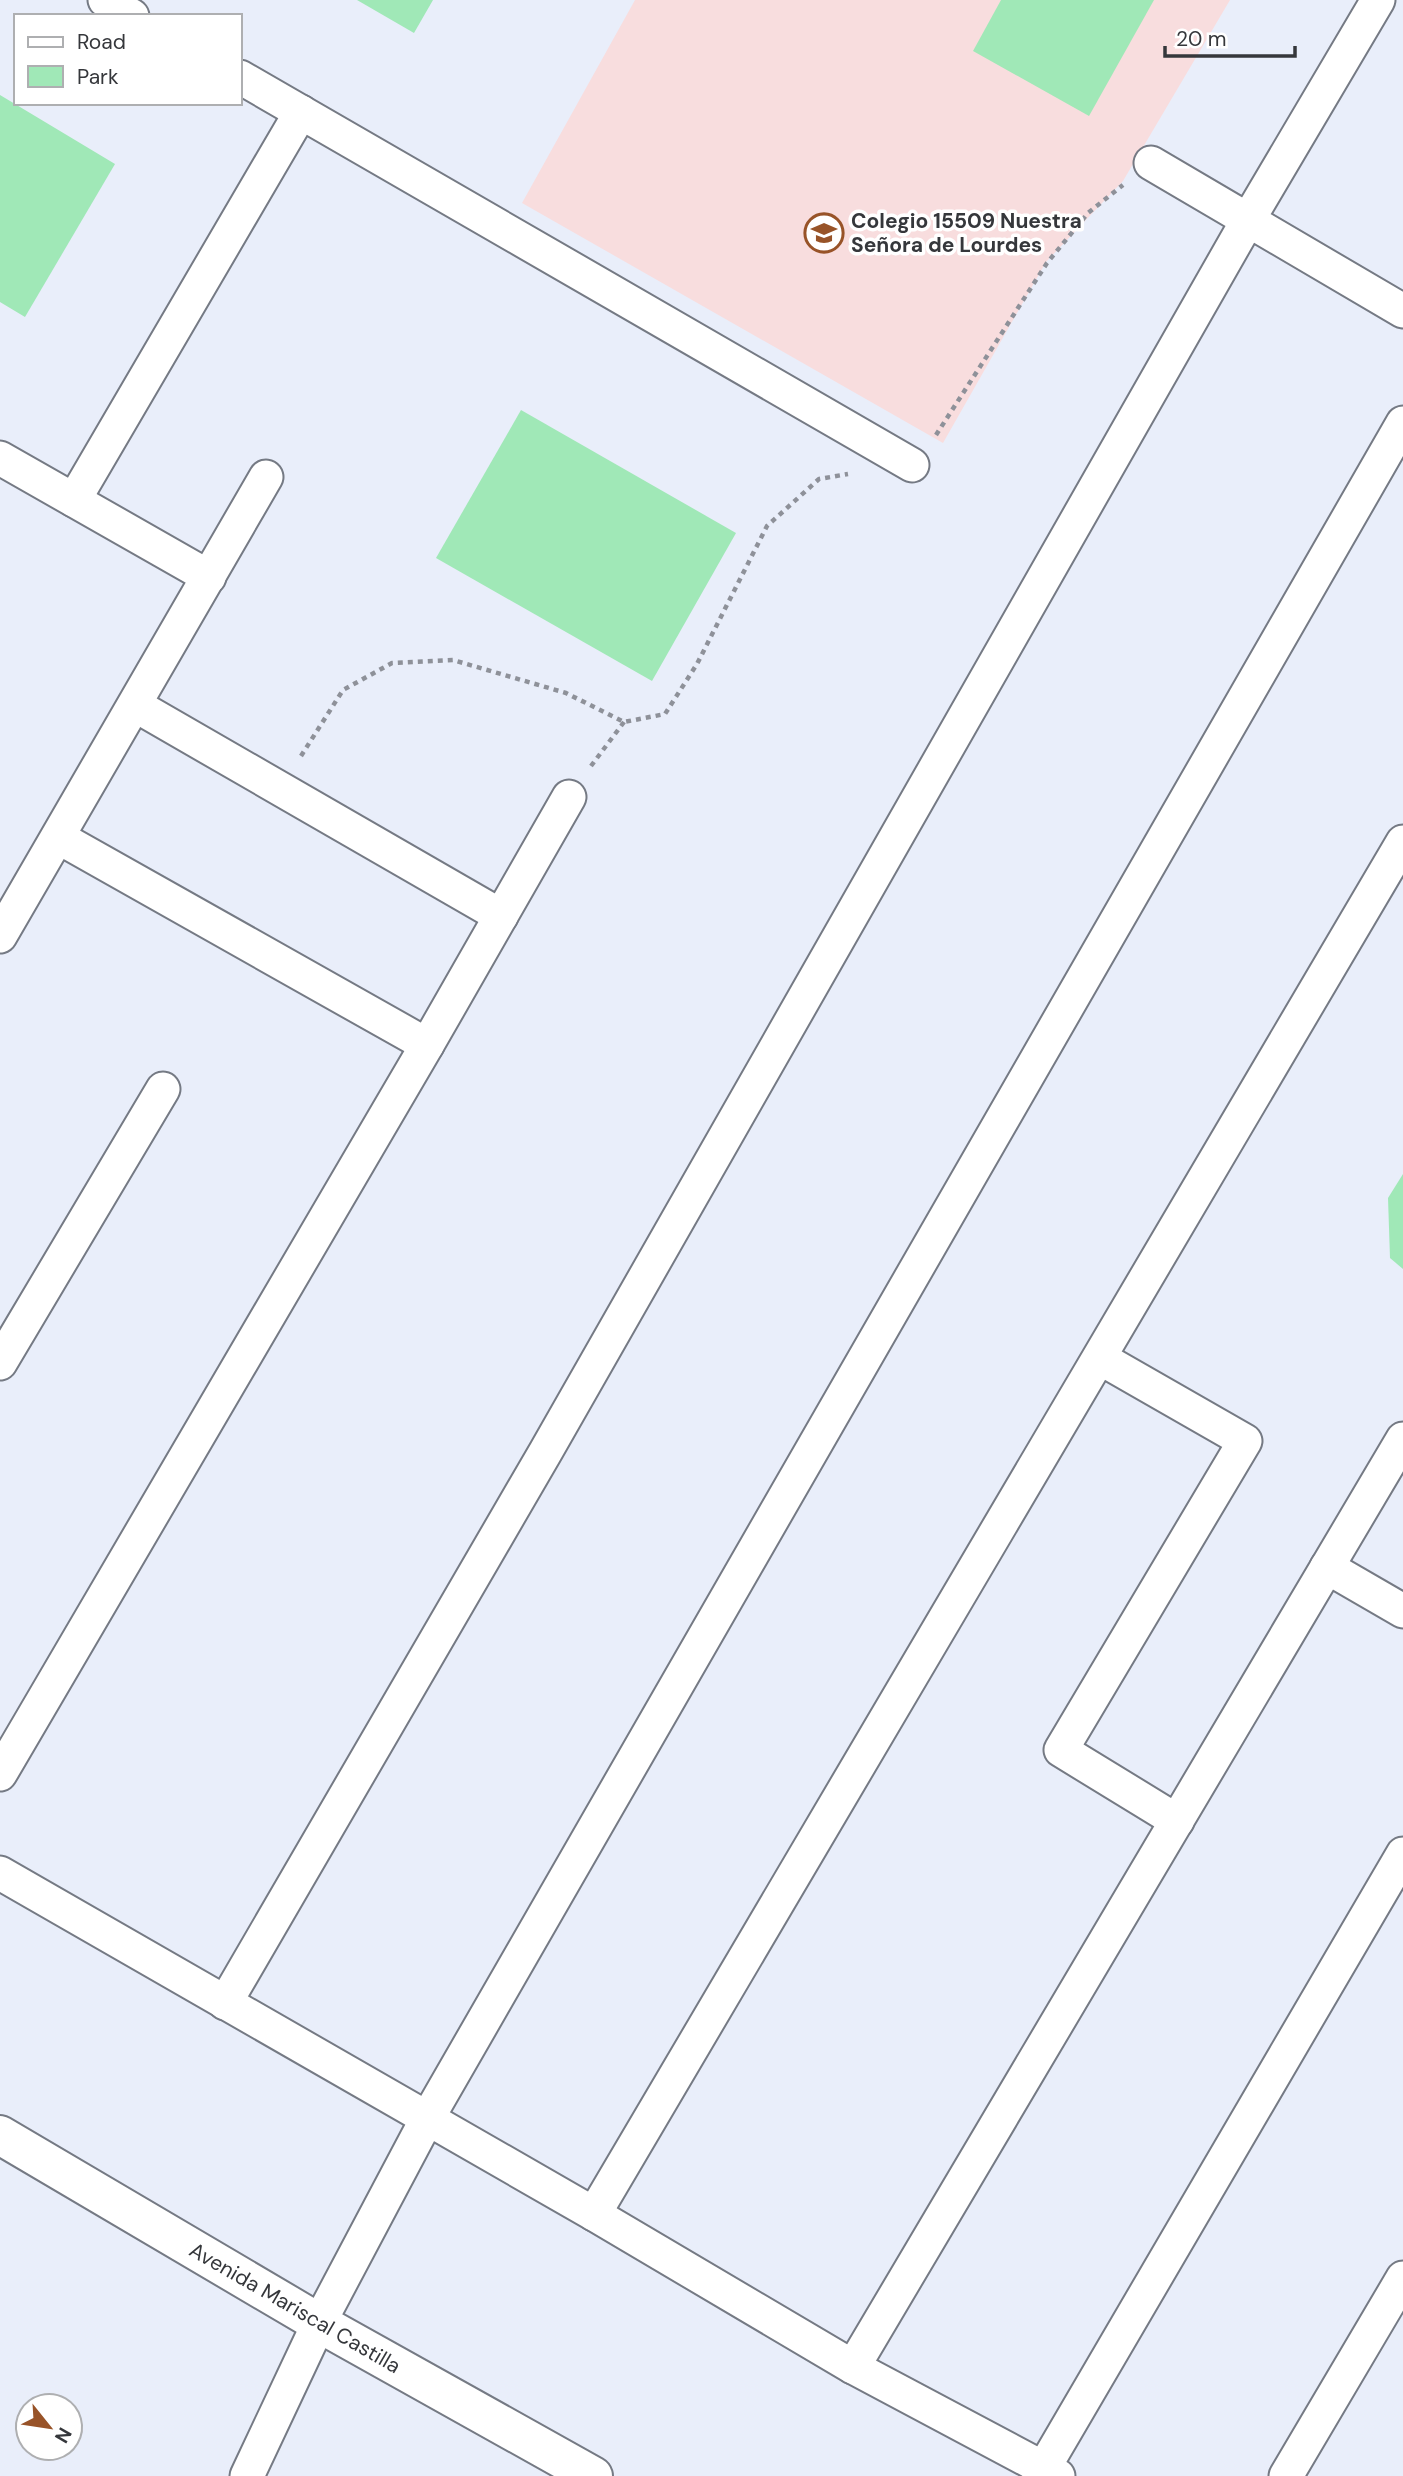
<svg xmlns="http://www.w3.org/2000/svg" width="1403" height="2476" viewBox="0 0 1403 2476" font-family="'DM Sans',sans-serif">
<rect width="100%" height="100%" fill="#e9eefa"/>
<path fill="#f8ddde" d="M635 0H1230L1123 181 1046 262 943 443 522 203Z"/>
<g fill="#a0e8b7">
<path d="M357 0H433L414 33Z"/>
<path d="M1001 0H1154L1089 116 973 51Z"/>
<path d="M0 95 115 164 25 317 0 302Z"/>
<path d="M521 410 736 533 652 681 436 558Z"/>
<path d="M1403 1174V1269L1390 1258 1388 1198Z"/>
</g>
<g fill="none" stroke-linecap="round" stroke-linejoin="round">
<g stroke="#757a84" stroke-width="37">
<g id="street">
<path d="M105 0 132 16"/>
<path d="M240 77 912 465"/>
<path d="M1151 163 1403 311"/>
<path d="M0 458 209 577"/>
<path d="M74 500 301 112"/>
<path d="M135 705 501 916"/>
<path d="M58 837 427 1045"/>
<path d="M0 936 266 477"/>
<path d="M1100 1358 1245 1441 1061 1750 1177 1821"/>
<path d="M0 1363 163 1089"/>
<path d="M1327 1567 1403 1611"/>
<path d="M0 1774 427 1045 569 797"/>
<path d="M0 1873 594 2214 853 2367 1058 2476"/>
<path d="M225 2003 546 1451 1248 220 1378 0"/>
<path d="M594 2214 1403 842"/>
<path d="M853 2367 1403 1439"/>
<path d="M247 2476 319 2323 427 2119 1403 423"/>
<path d="M1039 2476 1403 1854"/>
<path d="M1286 2476 1403 2278"/>
</g>
</g>
<g stroke="#757a84" stroke-width="42">
<path id="secondary" d="M0 2135 319 2323 593 2476"/>
</g>
<g stroke="#8e9199" stroke-width="4.5" stroke-dasharray="5 5" stroke-linecap="butt">
<path d="M936 435 1047 263 1088 213 1123 185"/>
<path d="M301 756 343 690 392 663 453 660 566 693 624 722 665 714 697 664 767 526 819 479 848 474"/>
<path d="M591 766 624 722"/>
</g>
<use href="#street" stroke="#fff" stroke-width="33"/>
<use href="#secondary" stroke="#fff" stroke-width="38"/>
</g>
<defs>
<g id="school-ring" transform="scale(2.0125)"><circle r="9.5" fill="#fff" stroke="#985328" stroke-width="1.5"/><path d="M0-5L7-2L0 1L-7-2ZM-4 1L0 2.5L4 1V4Q0 6-4 4Z" fill="#985328"/></g>
</defs>
<g fill-rule="evenodd">
<use href="#school-ring" x="824" y="233"/>
</g>
<g text-anchor="middle" stroke-width="7" stroke-linejoin="round" paint-order="stroke">
<g font-size="21" font-weight="bold" fill="#35373b" stroke="#fff" text-anchor="start">
<text x="851" y="228">Colegio 15509 Nuestra<tspan x="851" dy="24">Señora de Lourdes</tspan></text>
</g>
<g font-size="21" fill="#35373b" stroke="#fff">
<text transform="translate(295 2308) rotate(30)" y="7">Avenida Mariscal Castilla</text>
</g>
</g>
<rect x="14" y="14" width="228" height="91" fill="#ffffff" stroke="#aeafb1" stroke-width="2"/>
<rect x="28" y="37" width="35" height="10" fill="#ffffff" stroke="#aeafb1" stroke-width="2"/>
<text x="77" y="49" font-size="21" fill="#35373b">Road</text>
<rect x="28" y="66" width="35" height="21" fill="#a0e8b7" stroke="#aeafb1" stroke-width="2"/>
<text x="77" y="84" font-size="21" fill="#35373b">Park</text>
<g transform="translate(49 2427) rotate(120)"><circle r="33" fill="#ffffff" stroke="#aeafb1" stroke-width="2"/>
<path d="M0-5L12 26L0 18L-12 26Z" fill="#985328"/>
<text y="-10" font-size="19" font-weight="bold" text-anchor="middle" fill="#35373b">N</text>
</g>
<path d="M1165 46v10h130v-10" fill="none" stroke="#35373b" stroke-width="3.5"/>
<text x="1176" y="46" font-size="21" fill="#35373b" stroke="#ffffff" stroke-width="5" paint-order="stroke">20 m</text>
</svg>
